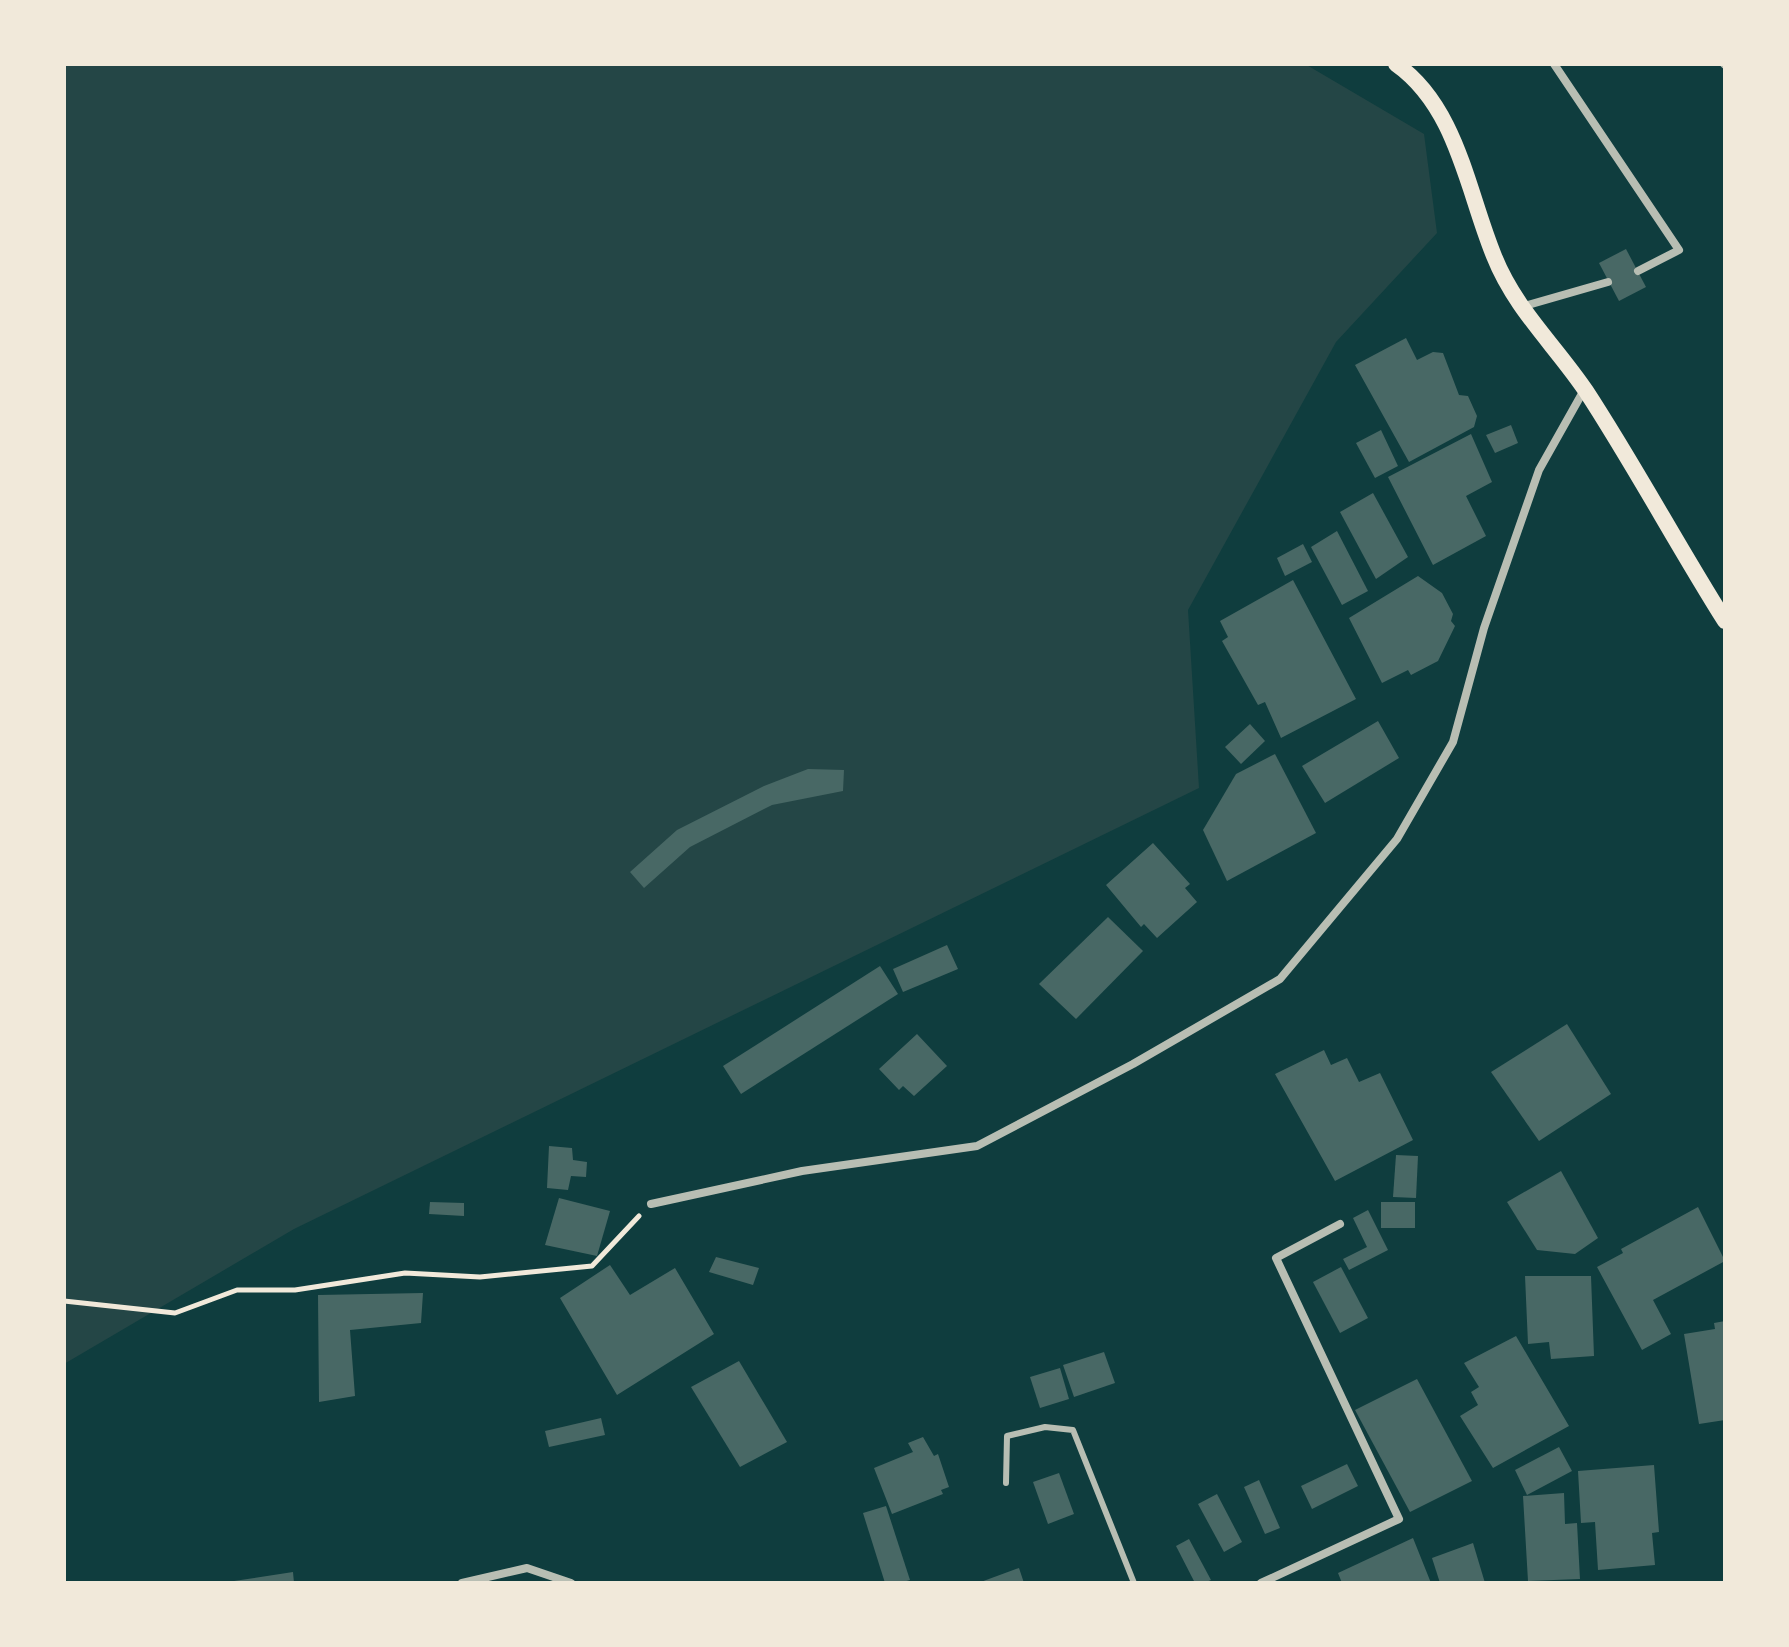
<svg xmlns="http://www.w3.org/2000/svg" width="1789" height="1647" viewBox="0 0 1789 1647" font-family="Rubik,sans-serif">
<rect width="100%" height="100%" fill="#0f3d3e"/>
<path fill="#244646" d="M64 64H1305L1424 134 1437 233 1336 342 1188 610 1199 788 294 1229 64 1364Z"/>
<g fill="#486865">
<path d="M1626 249 1646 287 1619 301 1599 263Z"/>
<path d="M1406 338 1417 360 1433 352 1443 353 1459 395 1468 396 1477 416 1474 427 1409 462 1355 365Z"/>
<path d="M1511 425 1518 443 1495 453 1486 435Z"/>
<path d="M1381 430 1398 466 1375 478 1356 443Z"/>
<path d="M1471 434 1492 482 1466 496 1486 536 1433 565 1388 477Z"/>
<path d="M1373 493 1408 557 1376 579 1340 512Z"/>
<path d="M1337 531 1368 591 1342 605 1311 547Z"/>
<path d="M1303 544 1312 562 1285 576 1277 558Z"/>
<path d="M1418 576 1442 593 1453 614 1451 621 1455 626 1438 661 1411 675 1408 670 1382 683 1349 618Z"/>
<path d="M1293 580 1356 699 1281 738 1265 702 1258 705 1222 641 1228 637 1220 621Z"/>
<path d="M1378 721 1399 758 1325 803 1302 766Z"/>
<path d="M1250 724 1265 741 1241 764 1225 747Z"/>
<path d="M1275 754 1316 833 1227 881 1203 830 1236 774Z"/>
<path d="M808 769 844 770 843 791 772 805 690 847 644 888 630 872 677 830 764 786Z"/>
<path d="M1153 843 1190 884 1185 888 1197 902 1157 938 1144 924 1141 927 1106 885Z"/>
<path d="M1108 917 1143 951 1076 1019 1039 984Z"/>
<path d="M947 945 958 969 903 992 893 969Z"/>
<path d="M880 966 898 994 741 1094 723 1066Z"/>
<path d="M1567 1024 1611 1094 1539 1141 1491 1072Z"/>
<path d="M917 1034 947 1066 914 1096 903 1086 899 1090 879 1069Z"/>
<path d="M1324 1050 1331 1065 1347 1058 1359 1082 1380 1073 1413 1140 1335 1181 1275 1074Z"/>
<path d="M549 1146 572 1148 573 1160 587 1162 586 1177 571 1176 568 1190 547 1188Z"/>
<path d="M1396 1155 1418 1156 1416 1198 1393 1197Z"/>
<path d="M1561 1171 1598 1238 1575 1254 1537 1250 1507 1202Z"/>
<path d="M559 1198 610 1211 597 1256 545 1245Z"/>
<path d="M430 1202 464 1203V1216L429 1214Z"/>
<rect x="1381" y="1202" width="34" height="26"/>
<path d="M1698 1207 1725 1261 1653 1300 1671 1334 1642 1350 1597 1267 1623 1253 1621 1249Z"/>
<path d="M1368 1210 1388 1250 1349 1270 1343 1259 1367 1247 1353 1218Z"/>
<path d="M716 1257 759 1268 753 1285 709 1272Z"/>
<path d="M610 1265 630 1295 675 1268 714 1334 617 1395 560 1298Z"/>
<path d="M1341 1267 1368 1318 1340 1333 1313 1282Z"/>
<path d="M1525 1276H1591L1594 1356 1551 1359 1549 1342 1528 1344Z"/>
<path d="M423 1293 421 1323 350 1330 355 1396 319 1402 318 1295Z"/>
<path d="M1725 1321V1420L1699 1424 1684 1334 1715 1329 1714 1323Z"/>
<path d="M1516 1336 1569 1426 1493 1468 1460 1416 1478 1405 1471 1392 1479 1387 1464 1363Z"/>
<path d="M1104 1352 1115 1383 1074 1397 1063 1365Z"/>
<path d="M739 1361 787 1442 740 1467 691 1387Z"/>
<path d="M1060 1368 1069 1399 1040 1408 1030 1377Z"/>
<path d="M1417 1379 1472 1481 1410 1512 1355 1410Z"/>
<path d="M601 1418 605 1435 549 1447 545 1431Z"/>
<path d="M923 1437 934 1456 938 1454 949 1487 941 1490 943 1494 892 1514 874 1468 913 1452 908 1443Z"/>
<path d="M1559 1447 1572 1471 1527 1495 1515 1470Z"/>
<path d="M1347 1464 1358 1486 1312 1509 1301 1486Z"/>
<path d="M1654 1465 1659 1532 1652 1533 1655 1565 1598 1570 1595 1522 1581 1523 1578 1471Z"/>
<path d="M1059 1473 1074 1514 1048 1524 1033 1482Z"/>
<path d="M1259 1480 1280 1528 1265 1534 1244 1487Z"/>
<path d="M1564 1493 1565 1524 1577 1523 1580 1579 1528 1581 1523 1496Z"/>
<path d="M1217 1494 1242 1542 1224 1552 1198 1504Z"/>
<path d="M886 1506 910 1580 900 1583H885L863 1513Z"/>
<path d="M1413 1538 1431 1583H1342L1338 1573Z"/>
<path d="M1189 1539 1211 1580 1204 1583H1195L1176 1546Z"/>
<path d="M1473 1543 1485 1583H1440L1432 1558Z"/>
<path d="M1019 1568 1024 1583H978Z"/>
<path d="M293 1572 294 1583H234V1581Z"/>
</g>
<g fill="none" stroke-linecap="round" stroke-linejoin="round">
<path stroke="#f1e9da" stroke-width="5" d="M64 1301 175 1313 237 1290H295L405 1273 480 1277 592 1266 639 1216"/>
<path stroke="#b8beb3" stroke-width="6" d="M1006 1483 1007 1436 1045 1427 1073 1430 1134 1583"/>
<g stroke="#b8beb3" stroke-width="8">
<path d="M1554 64 1679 250 1638 271"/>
<path d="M1724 64 1725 65"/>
<path d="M1521 307 1608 282"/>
<path d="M651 1204 802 1171 977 1146 1133 1064 1280 979 1397 839 1453 742 1484 628 1539 470 1584 390"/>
<path d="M462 1583 527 1568 571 1583"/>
<path d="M1261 1583 1399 1519 1276 1258 1340 1224"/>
</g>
<path stroke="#f1e9da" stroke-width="16" d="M1396 64C1457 107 1467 190 1494 256 1515 309 1555 345 1586 391 1635 466 1677 545 1725 621"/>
</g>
<rect width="1789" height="1647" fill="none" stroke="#f1e9da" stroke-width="132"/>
</svg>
